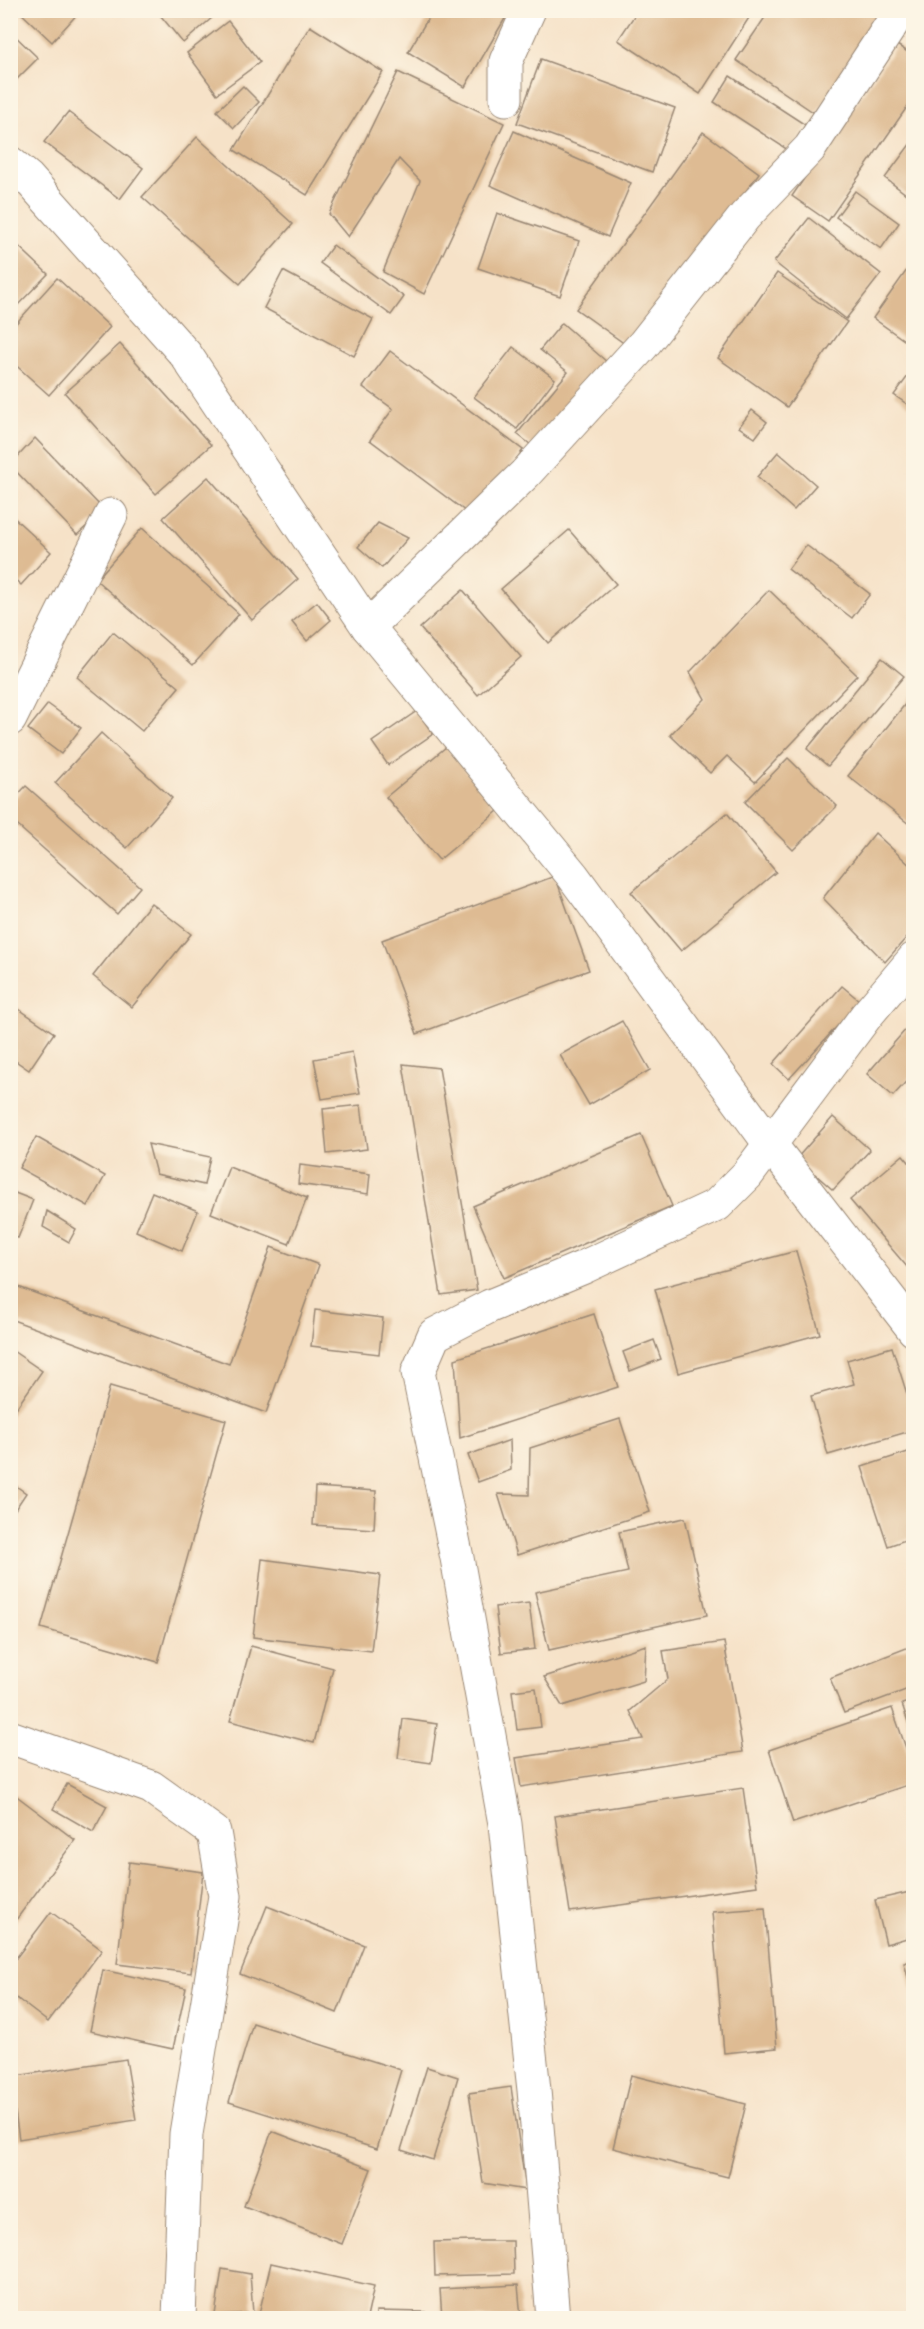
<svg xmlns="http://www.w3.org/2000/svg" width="924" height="2329" viewBox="0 0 924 2329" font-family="Sriracha,sans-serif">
<rect width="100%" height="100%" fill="#fcf5e5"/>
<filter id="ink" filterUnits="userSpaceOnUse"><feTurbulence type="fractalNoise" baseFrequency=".0167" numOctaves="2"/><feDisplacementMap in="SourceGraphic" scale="12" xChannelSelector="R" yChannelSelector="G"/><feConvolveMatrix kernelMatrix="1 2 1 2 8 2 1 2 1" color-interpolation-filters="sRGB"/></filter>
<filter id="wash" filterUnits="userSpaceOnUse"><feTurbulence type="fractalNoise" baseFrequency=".008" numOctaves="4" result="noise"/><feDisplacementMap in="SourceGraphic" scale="24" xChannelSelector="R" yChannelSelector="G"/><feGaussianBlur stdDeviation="1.35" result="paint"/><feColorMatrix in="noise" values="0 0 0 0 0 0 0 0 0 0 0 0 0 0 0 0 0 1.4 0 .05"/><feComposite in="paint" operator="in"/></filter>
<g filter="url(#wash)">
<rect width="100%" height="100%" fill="#f6e2c8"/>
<g id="blocks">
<g fill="#debb93">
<path d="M18 10H81L52 42Z"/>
<path d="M156 10H221L183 43Z"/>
<path d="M433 10H510L465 87 408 52Z"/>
<path d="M638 10H754L700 94 618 40Z"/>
<path d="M770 10H886L816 114 736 60Z"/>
<path d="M228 21 260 62 217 94 187 53Z"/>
<path d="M310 26 383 72 307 195 234 150Z"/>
<path d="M10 31 38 58 10 86Z"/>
<path d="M897 45 914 56V97L828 221 792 196Z"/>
<path d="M541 59 675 108 652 172 517 123Z"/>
<path d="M398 72 504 123 424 294 383 272 420 181 399 159 348 237 329 214Z"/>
<path d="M730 76 807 126 791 152 714 102Z"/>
<path d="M243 86 259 102 234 128 217 111Z"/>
<path d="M68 112 143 168 120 199 44 142Z"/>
<path d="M514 131 631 183 608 237 490 185Z"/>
<path d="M703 132 759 173 632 349 576 309Z"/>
<path d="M197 137 293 224 240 284 142 197Z"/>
<path d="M914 139V200L885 178Z"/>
<path d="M855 191 899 223 881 249 836 217Z"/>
<path d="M497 213 579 241 560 296 478 268Z"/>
<path d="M809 218 881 274 846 319 774 262Z"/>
<path d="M10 238 48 274 10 313Z"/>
<path d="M333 245 404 297 391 315 320 263Z"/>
<path d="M914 260V347L873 318Z"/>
<path d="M283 271 373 319 354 356 264 308Z"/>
<path d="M777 273 847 322 787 407 718 358Z"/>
<path d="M57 278 110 327 49 395 10 360V330Z"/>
<path d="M562 323 607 362 535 448 517 434 568 372 540 350Z"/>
<path d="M120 344 211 445 156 494 65 393Z"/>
<path d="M513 347 555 379 517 429 474 397Z"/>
<path d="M390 351 523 450 473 517 370 440 393 409 363 387Z"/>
<path d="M914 368V409L894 395Z"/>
<path d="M752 410 767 422 755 438 739 427Z"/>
<path d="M35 438 104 510 77 535 10 465Z"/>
<path d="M778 452 816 485 794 510 757 477Z"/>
<path d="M208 477 298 579 252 620 163 518Z"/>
<path d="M10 514 51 552 21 585 10 575Z"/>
<path d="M378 523 408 538 382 568 358 547Z"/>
<path d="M142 528 239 614 193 665 96 580Z"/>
<path d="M569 530 616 584 548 643 501 589Z"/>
<path d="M806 545 870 594 852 618 788 569Z"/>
<path d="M463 590 521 657 478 695 420 628Z"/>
<path d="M769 590 857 675 755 782 727 756 710 773 670 735 705 699 690 672Z"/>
<path d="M317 602 331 620 307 641 292 622Z"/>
<path d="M113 632 179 687 142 731 77 677Z"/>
<path d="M882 658 904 676 828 766 807 749Z"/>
<path d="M914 693V828L848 776Z"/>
<path d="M48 704 81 728 61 754 28 729Z"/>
<path d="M417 711 433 734 388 765 372 742Z"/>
<path d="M101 733 172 798 127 848 55 783Z"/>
<path d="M446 747 498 811 439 860 386 797Z"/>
<path d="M788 758 837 806 793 850 745 802Z"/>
<path d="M26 786 140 887 117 914 10 819V803Z"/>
<path d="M727 813 776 872 681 951 631 892Z"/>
<path d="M875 833 914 869V929L885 962 823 898Z"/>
<path d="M555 876 589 970 417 1034 382 940Z"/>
<path d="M151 903 191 934 132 1007 93 976Z"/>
<path d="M842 986 860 1001 789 1079 773 1064Z"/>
<path d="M13 1005 54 1033 29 1070 10 1057V1009Z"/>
<path d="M622 1021 650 1070 589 1105 560 1055Z"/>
<path d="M907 1028 914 1033V1073L893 1096 867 1074Z"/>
<path d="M352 1052 360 1093 322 1099 314 1059Z"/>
<path d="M403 1064 439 1068 477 1290 441 1295Z"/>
<path d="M361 1105 367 1149 327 1154 323 1109Z"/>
<path d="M833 1117 870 1150 833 1190 797 1158Z"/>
<path d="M641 1135 672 1206 504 1278 473 1206Z"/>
<path d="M36 1137 105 1176 88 1206 19 1168Z"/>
<path d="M148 1144 210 1157 204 1185 156 1174Z"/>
<path d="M903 1155 914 1168V1275L850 1200Z"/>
<path d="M300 1165 370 1174 368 1194 298 1184Z"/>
<path d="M229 1167 307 1198 289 1244 211 1213Z"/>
<path d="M10 1191 33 1200 18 1238 10 1236Z"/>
<path d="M152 1192 198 1211 182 1251 136 1231Z"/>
<path d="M47 1211 76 1229 69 1242 43 1227Z"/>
<path d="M271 1247 319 1265 266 1413 10 1319V1292L13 1285 229 1364Z"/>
<path d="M796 1251 820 1334 678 1373 655 1289Z"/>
<path d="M315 1310 383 1318 379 1354 311 1346Z"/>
<path d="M594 1314 618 1387 460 1438 455 1359Z"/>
<path d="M654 1340 661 1359 630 1371 623 1352Z"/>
<path d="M892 1347 914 1416V1430L828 1455 811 1396 854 1384 847 1360Z"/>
<path d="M10 1349 42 1371 10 1417Z"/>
<path d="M110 1386 226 1420 158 1662 41 1628Z"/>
<path d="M620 1419 650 1512 517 1555 498 1494 529 1495 530 1448Z"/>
<path d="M510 1440 511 1470 478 1482 468 1455Z"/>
<path d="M914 1450V1537L888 1546 862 1467Z"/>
<path d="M10 1482 26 1493 10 1517Z"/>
<path d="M315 1487 376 1491 374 1529 313 1525Z"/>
<path d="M685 1518 707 1615 549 1650 535 1592 628 1572 619 1532Z"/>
<path d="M262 1559 380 1575 371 1651 253 1637Z"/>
<path d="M529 1603 535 1649 501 1653 495 1607Z"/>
<path d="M724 1642 743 1752 521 1787 516 1758 643 1739 630 1711 668 1679 663 1651Z"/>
<path d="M646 1645 644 1681 562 1706 544 1677Z"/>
<path d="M914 1645V1687L844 1713 830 1678Z"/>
<path d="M251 1646 333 1668 314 1743 230 1721Z"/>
<path d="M536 1688 541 1727 517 1730 512 1691Z"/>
<path d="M914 1700V1737H913L902 1704Z"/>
<path d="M892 1708 914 1771V1783L793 1823 769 1750Z"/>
<path d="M403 1719 437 1724 431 1763 398 1758Z"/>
<path d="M67 1784 107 1806 93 1832 53 1809Z"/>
<path d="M743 1788 757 1886 570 1912 555 1816Z"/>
<path d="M14 1794 75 1840 10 1928V1799Z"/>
<path d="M129 1862 203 1872 191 1973 117 1964Z"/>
<path d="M910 1892 914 1904V1936L886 1944 875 1900Z"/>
<path d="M267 1906 364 1945 337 2013 240 1974Z"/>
<path d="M765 1908 777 2048 724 2053 712 1912Z"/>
<path d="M51 1912 102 1950 48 2022 10 1993V1966Z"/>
<path d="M914 1960V1994L913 1995 904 1963Z"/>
<path d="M103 1970 186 1988 173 2049 90 2031Z"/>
<path d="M253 2023 401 2070 377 2149 229 2102Z"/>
<path d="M126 2059 136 2120 19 2139 10 2077Z"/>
<path d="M427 2067 458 2077 433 2160 401 2150Z"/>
<path d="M631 2075 746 2104 728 2177 613 2148Z"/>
<path d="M511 2087 526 2190 483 2183 469 2093Z"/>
<path d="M272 2131 371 2169 342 2244 244 2206Z"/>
<path d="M474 2241H513L514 2274 435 2276 434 2242Z"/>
<path d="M271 2263 374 2286 367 2318H258Z"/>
<path d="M222 2269 250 2274 253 2313 215 2315Z"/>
<path d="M518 2285 521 2318H442L440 2289Z"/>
<path d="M376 2311 425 2312V2318H376Z"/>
</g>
</g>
</g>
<g filter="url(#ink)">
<use href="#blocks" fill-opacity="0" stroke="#988673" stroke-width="1.5"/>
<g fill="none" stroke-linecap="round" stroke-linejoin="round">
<g stroke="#988673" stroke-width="35">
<g id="minor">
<path d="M506 99V61L529 10"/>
<path d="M10 163 28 178 186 355 368 627 573 876 770 1144 914 1330"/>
<path d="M368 627 525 474 643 345 745 216 810 148 901 10"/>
<path d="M10 719 111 515"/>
<path d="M10 1737 151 1787 214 1832 225 1896 186 2134 179 2318"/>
<path d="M553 2318 534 2090 505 1824 457 1558 418 1372 434 1335 490 1306 584 1267 717 1205 747 1175 866 1016 914 959"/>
</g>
</g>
<use href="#minor" stroke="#fff" stroke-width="33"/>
</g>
</g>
<rect width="924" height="2329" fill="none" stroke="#fcf5e5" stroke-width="36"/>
</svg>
